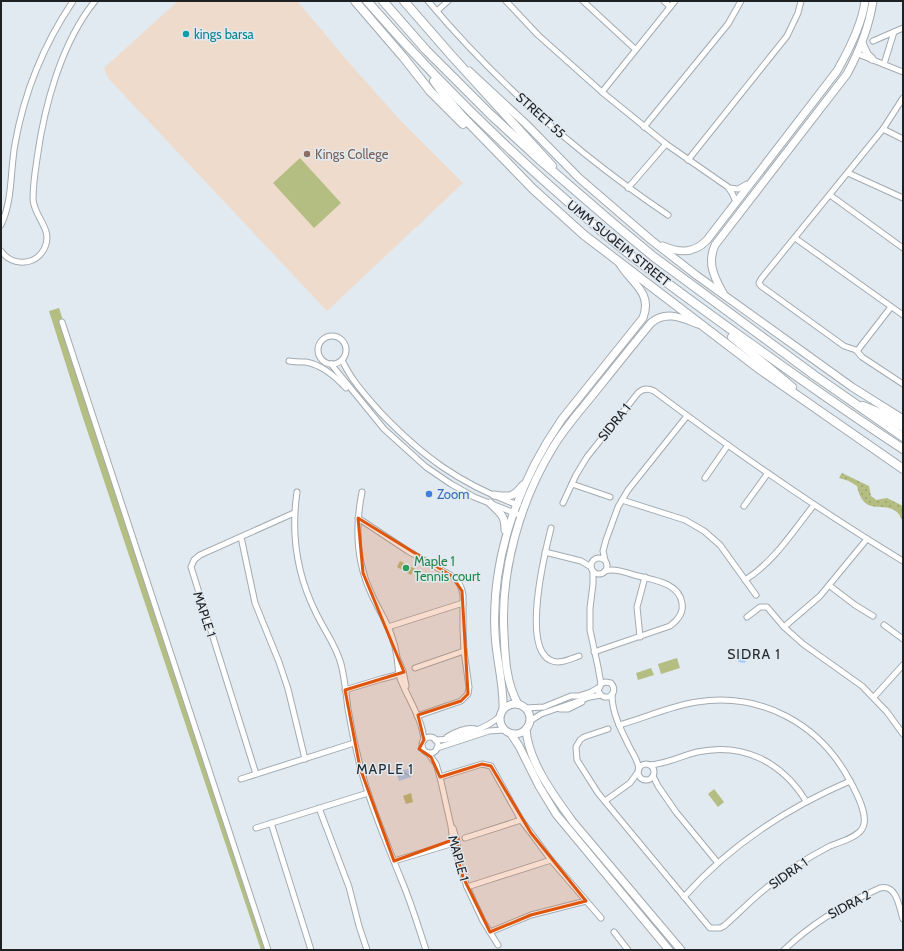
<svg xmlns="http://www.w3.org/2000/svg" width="904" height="951" viewBox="0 0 904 951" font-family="Cabin,sans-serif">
<defs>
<pattern id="garden-dots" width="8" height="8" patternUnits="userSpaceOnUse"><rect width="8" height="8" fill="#b4bd82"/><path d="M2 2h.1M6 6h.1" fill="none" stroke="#9aa270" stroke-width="1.8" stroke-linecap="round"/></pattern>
<pattern id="water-waves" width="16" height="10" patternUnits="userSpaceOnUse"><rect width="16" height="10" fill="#a6cdfc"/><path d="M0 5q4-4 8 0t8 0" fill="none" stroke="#8eb0d8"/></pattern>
</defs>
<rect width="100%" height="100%" fill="#e1eaf0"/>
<path fill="#eedbcb" d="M178 1H297L351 65 400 120 463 183 327 311 108 78 104 68Z"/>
<path fill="url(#garden-dots)" d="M842 473 869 486 871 496 876 500 887 498 903 506V521C901 519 900 515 898 513 884 499 864 519 857 486L849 481 839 478Z"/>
<g fill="#b4bd82">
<path d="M300 158 341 203 314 228 273 183Z"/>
<path d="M59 308 270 950H261L81 412 49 311Z"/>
<path d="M400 561 415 569 411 575 397 567Z"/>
<path d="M677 658 680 668 661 674 658 664Z"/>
<path d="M651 668 654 675 638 680 636 673Z"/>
<path d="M714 789 724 802 718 807 708 794Z"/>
<path d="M411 793 413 802 406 804 403 796Z"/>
</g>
<g fill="url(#water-waves)">
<path d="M740 650H746L744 658 746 659 745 663 738 662Z"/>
<path d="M408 769 411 777 399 781 397 774 404 772 403 770Z"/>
</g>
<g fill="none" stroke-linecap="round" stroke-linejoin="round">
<g stroke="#a3abb1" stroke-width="7">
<g id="street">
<path d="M428 1C497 83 579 155 668 215"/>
<path d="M506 1 538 35 602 92 666 144 728 187 732 193 736 202"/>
<path d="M583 1 635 49"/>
<path d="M664 1 670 7"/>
<path d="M437 11 448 1"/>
<path d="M873 41 903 28"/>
<path d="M858 54 903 72"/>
<path d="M884 64 894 32"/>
<path d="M602 92 675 1"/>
<path d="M903 98 883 129 761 279 759 283 761 286 844 346 856 350 862 357 903 384"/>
<path d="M644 127 728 24 741 1"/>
<path d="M883 129 903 139"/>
<path d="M688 160 787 36 798 13 801 1"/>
<path d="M848 173 903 198"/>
<path d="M628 188 666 144"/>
<path d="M729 188 738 189 747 184"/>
<path d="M830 195 903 248"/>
<path d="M1 225C13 200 10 171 15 144 24 93 44 44 73 1"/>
<path d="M795 238 903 315"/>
<path d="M1 251C12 267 37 266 45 247 53 229 34 217 33 199 33 186 35 172 37 159 44 107 61 43 95 1"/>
<path d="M62 322 268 950"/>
<circle cx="332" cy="350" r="14"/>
<path d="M857 351 891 307"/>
<path d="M342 360C351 380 366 396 380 412 423 457 460 484 518 505"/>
<path d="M289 361C295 362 300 362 306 362 322 365 335 376 346 388"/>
<path d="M331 364 384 429 426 467 451 484 474 497 522 516"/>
<path d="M705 478 728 445"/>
<path d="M572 484 610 497"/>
<path d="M297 492C291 533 297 575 316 613 324 630 336 645 341 664 345 679 346 694 348 709 352 733 357 756 364 780 374 814 388 846 401 879 411 902 418 926 426 950"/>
<path d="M362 492C355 527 356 561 371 593 377 607 386 620 391 634 394 642 396 650 397 657 398 665 398 671 400 678 408 699 422 718 424 740"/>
<path d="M622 500 685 520 704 531 720 545 756 595"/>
<path d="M563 503 576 475 587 457 638 393C643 388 648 388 654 391 734 451 817 509 903 561"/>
<path d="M744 506 768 473"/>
<path d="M358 518 408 551 452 576C459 581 462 587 463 595V629L464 651 469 687 468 694 461 701 417 716"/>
<path d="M551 528C545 552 522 646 550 660 559 665 570 659 579 656"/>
<path d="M241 537 255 603 279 662 288 689 305 759"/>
<path d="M545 552 581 561 591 567"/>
<circle cx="599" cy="566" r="8"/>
<path d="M605 560 603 551 606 540 618 507 628 490 687 416"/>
<path d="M593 571V584L590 608V630L598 667 601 684"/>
<path d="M745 580C774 562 793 531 814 505"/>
<path d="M830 586 855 605 873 616"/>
<path d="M747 617 760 607H767L784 627 803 644 862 686 887 712 903 734"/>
<path d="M884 625 903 639"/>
<path d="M388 627 463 603"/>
<path d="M784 627 820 596 867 539"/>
<path d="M640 637 637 607 645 577"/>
<path d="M594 652 670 626C678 620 684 613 682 603 679 583 654 580 638 576 627 573 616 568 605 571"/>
<path d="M398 660 403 671 406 686"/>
<path d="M415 668 464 651"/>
<path d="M345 690 381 679 393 676 403 672"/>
<path d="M612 695C612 713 621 730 629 746 633 754 638 760 639 769"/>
<path d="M874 697 903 665"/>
<path d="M526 708 544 707 571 696H579L591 692 598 688"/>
<path d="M560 709H568L582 702"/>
<path d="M530 721 541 714 590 697 601 695 604 697H609C615 693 615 688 611 683L605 682 601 684 598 691 601 695"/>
<path d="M608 729 584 737 580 740 576 747 577 760 598 793 710 928H720L724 926C738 914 751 900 765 889 785 872 807 858 830 846 840 842 856 838 862 829 870 817 856 792 850 781 820 724 762 692 697 702 670 706 645 718 619 725"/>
<path d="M447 737C455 732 467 727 475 729"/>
<circle cx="430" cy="745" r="8"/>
<path d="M435 740C451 741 489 728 500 716"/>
<path d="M437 748 489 731 504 730"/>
<path d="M428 753 436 764 440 777 451 826 453 844 467 887 483 921 498 945"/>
<circle cx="646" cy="772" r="8"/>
<path d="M650 765C666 764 681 756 697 752 743 742 782 762 806 801"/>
<path d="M256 774 191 567 194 560 200 555 294 513"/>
<path d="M653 776 658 786 676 812 718 863"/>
<path d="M440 777 482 764 491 766 521 820 531 833 551 860 601 918"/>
<path d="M241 779 354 743"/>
<path d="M605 801 630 783 638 772"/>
<path d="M319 808 349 887 359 926 367 950"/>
<path d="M271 823 311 950"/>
<path d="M256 828 368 793"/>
<path d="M453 828 457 842 458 855"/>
<path d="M465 838 521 820"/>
<path d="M394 861 457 842"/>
<path d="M467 887 551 860"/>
<path d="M684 897C730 845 787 808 850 781"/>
<path d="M490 932 531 915 586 901"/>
<path d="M614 932 628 950"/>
<path d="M784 950C812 923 844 904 880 888 897 884 899 907 903 919"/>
</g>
</g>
<g stroke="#a3abb1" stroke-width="9">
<g id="secondary">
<path d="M862 43 867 54 872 59"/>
<path d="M469 71 526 124 579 178 651 240 696 275 852 387 903 419"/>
<path d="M663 246C679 253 694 254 707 240L837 71C849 50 862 25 865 1"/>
<path d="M723 293C714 277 707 263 715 245L847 74C860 50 869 27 873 1"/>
<path d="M494 495C509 497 513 498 523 485"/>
<path d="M490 503C500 513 505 515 505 530"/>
<circle cx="515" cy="719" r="15"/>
<path d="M518 704C506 683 505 657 504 634 500 571 520 502 552 449 563 430 578 413 592 396 612 371 631 347 651 323 666 310 682 318 698 324"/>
<path d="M503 709C504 684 496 659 495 633 491 557 519 481 562 419L643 318C653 292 631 283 620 264"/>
<path d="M526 729C528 761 554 796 573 822L681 950"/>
<path d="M511 734 519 746 539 786 556 814 669 950"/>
</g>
</g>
<g stroke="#a3abb1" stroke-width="10">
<g id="primary">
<path d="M355 1 404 58 430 91 463 124"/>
<path d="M367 1C424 67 485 128 550 186 578 210 604 235 633 257 676 290 720 322 764 353 810 386 856 418 903 449"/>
<path d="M383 1 426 50 490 114 541 161 613 223 654 257 814 375 903 437"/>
<path d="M404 1 451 55 552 166"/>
<path d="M434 81 445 96 463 117 533 189 584 235 762 371 903 469"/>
<path d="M732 337 792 387"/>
<path d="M863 406 880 413 903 427"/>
</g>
</g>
<use href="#street" stroke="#fff" stroke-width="5"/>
<use href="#secondary" stroke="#fff" stroke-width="7"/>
<use href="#primary" stroke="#fff" stroke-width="8"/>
</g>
<path fill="#de560d" fill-opacity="0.2" stroke="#de560d" stroke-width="3" stroke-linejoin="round" d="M358 518 452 576 462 591 468 694 461 701 418 715 424 740 419 749 431 757 440 777 482 764 491 766 531 833 586 901 531 915 490 932 463 877 457 856 458 838 394 861 360 768 345 690 404 672 363 573Z"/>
<circle fill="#0f9aa8" stroke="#e1eaf0" stroke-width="1.5" cx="186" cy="34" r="4"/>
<circle fill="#8d6e63" stroke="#e1eaf0" stroke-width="1.5" cx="307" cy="154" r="4"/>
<circle fill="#3f7fe0" stroke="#e1eaf0" stroke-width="1.5" cx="429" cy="494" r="4"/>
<circle fill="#2e9e5b" stroke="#e1eaf0" stroke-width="1.5" cx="406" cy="568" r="4"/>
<g text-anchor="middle" stroke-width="3" stroke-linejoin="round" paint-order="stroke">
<g font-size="13" fill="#0d838f" stroke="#e1eaf0" text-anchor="start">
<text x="194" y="39">kings barsa</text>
</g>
<g font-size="13" fill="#1e2124" stroke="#e1eaf0">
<text transform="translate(541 115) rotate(42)" y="5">STREET 55</text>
<text transform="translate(619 243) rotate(39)" y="5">UMM SUQEIM STREET</text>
<text transform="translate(614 422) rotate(-51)" y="5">SIDRA 1</text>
<text transform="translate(205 614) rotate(72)" y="5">MAPLE 1</text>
<text transform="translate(459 858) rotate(75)" y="5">MAPLE 1</text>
<text transform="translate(788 873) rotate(-35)" y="5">SIDRA 1</text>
<text transform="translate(849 904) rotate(-28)" y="5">SIDRA 2</text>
</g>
<g font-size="13" fill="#785e54" stroke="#e1eaf0" text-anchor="start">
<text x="315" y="159">Kings College</text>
</g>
<g font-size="13" fill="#366cbe" stroke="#e1eaf0" text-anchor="start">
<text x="437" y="499">Zoom</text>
</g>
<g font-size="13" fill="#27864d" stroke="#e1eaf0" text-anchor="start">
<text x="414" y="566">Maple 1<tspan x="414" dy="15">Tennis court</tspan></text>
</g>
<g font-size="14" letter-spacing="1" fill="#242b30" stroke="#e1eaf0">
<text x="754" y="659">SIDRA 1</text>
<text x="385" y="774">MAPLE 1</text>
</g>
</g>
<rect width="904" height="951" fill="none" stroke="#1e2124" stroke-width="4"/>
</svg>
